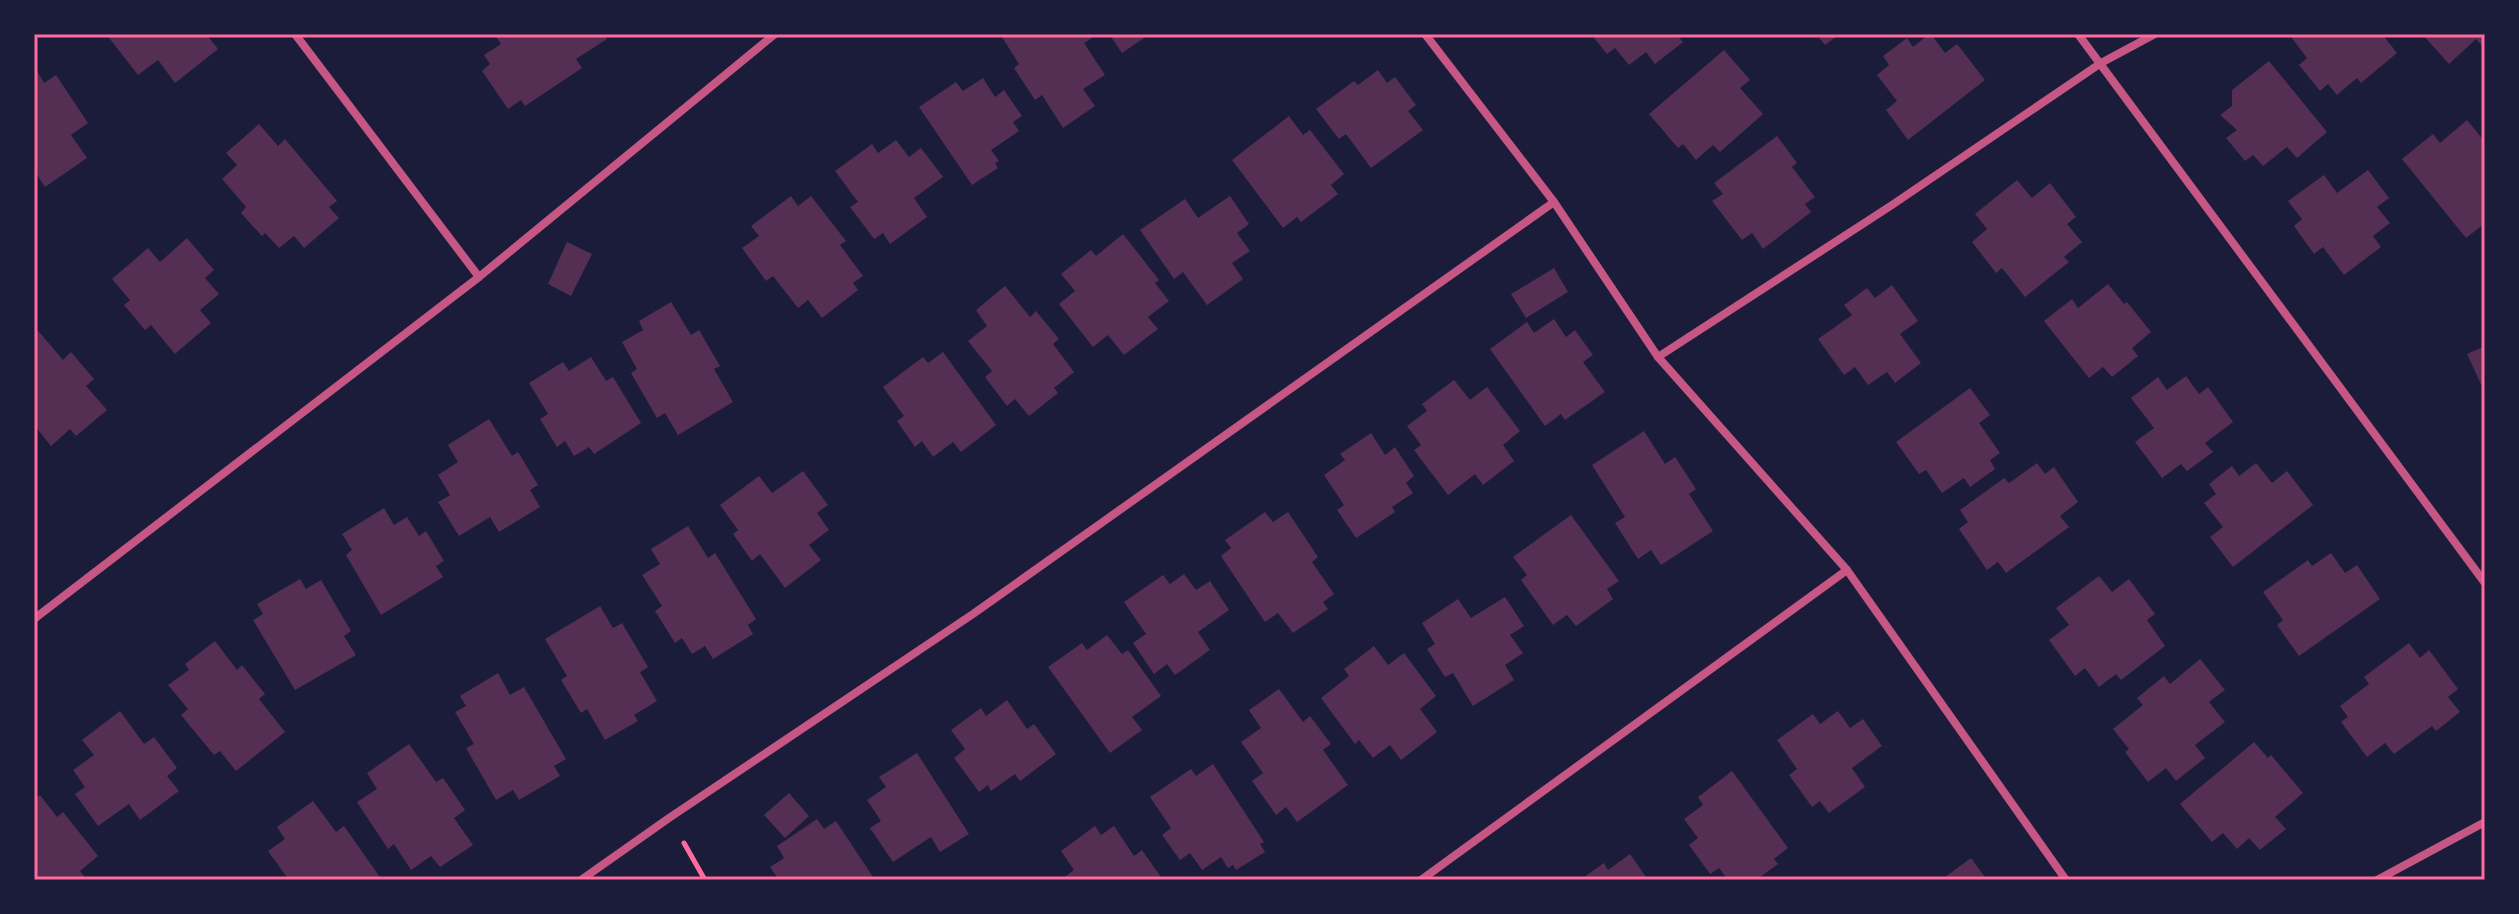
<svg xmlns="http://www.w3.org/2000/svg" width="2519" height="914" viewBox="0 0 2519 914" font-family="'Exo 2',sans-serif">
<rect width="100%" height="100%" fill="#1b1b3a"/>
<g fill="#542f53">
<path d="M106 34H206L218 49 175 83 158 60 138 75Z"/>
<path d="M494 34H604L607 39 576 59 582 68 525 106 521 100 508 109 482 71 490 64 484 55 501 44Z"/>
<path d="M1000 34H1089L1092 38 1084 43 1105 75 1083 89 1095 106 1063 128 1042 95 1035 100 1014 68 1019 64Z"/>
<path d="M1109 34H1150L1122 53Z"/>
<path d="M1591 34H1676L1683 42 1655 64 1646 52 1629 65 1615 48 1607 54Z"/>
<path d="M1816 34H1840L1825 45Z"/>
<path d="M1929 34H1931L1945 53 1957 44 1985 80 1908 140 1886 110 1897 101 1877 75 1889 65 1883 56 1907 38 1913 47Z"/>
<path d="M2295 34H2382L2397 53 2361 83 2357 78 2337 95 2328 84 2320 91 2299 65 2307 58 2291 37Z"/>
<path d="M2422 34H2485V45L2483 47 2476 39 2449 64Z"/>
<path d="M1724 50 1750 80 1740 88 1763 114 1720 152 1713 145 1696 160 1683 144 1678 148 1649 114Z"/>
<path d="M2269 61 2327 132 2297 158 2287 147 2263 166 2253 155 2245 161 2226 138 2237 130 2220 115 2232 106V90Z"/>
<path d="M34 66 44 83 56 75 88 123 71 135 87 158 45 187 34 170Z"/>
<path d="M1378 70 1387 83 1395 77 1416 105 1408 111 1423 130 1371 168 1346 134 1339 139 1316 109 1354 81 1358 85Z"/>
<path d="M983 78 995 97 1004 90 1022 116 1013 122 1019 131 991 150 999 161 995 163 998 168 972 185 919 107 956 82 963 91Z"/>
<path d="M1289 116 1303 135 1310 130 1344 174 1331 185 1338 194 1301 222 1297 217 1283 228 1232 160Z"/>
<path d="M2467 120 2485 142V223L2466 238 2402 159 2433 134 2440 143Z"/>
<path d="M259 124 278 146 285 139 337 201 329 207 339 218 304 248 294 236 279 248 265 233 262 236 241 213 246 207 222 179 237 165 226 153Z"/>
<path d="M1777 136 1797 163 1792 167 1815 197 1805 204 1811 212 1763 249 1752 233 1742 240 1712 201 1723 194 1714 183Z"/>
<path d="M896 140 909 157 921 148 943 177 914 198 927 217 890 244 883 233 874 239 850 207 858 202 835 171 872 144 878 153Z"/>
<path d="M2368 170 2389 198 2377 207 2390 223 2373 236 2381 247 2344 275 2323 247 2314 254 2294 226 2302 219 2288 201 2324 175 2337 193Z"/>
<path d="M2017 180 2032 198 2050 183 2076 217 2067 224 2082 242 2064 257 2069 262 2025 297 2002 268 1996 273 1972 242 1987 229 1975 214Z"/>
<path d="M791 196 798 206 811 196 846 241 840 245 863 276 853 283 858 290 822 318 808 300 798 308 773 276 766 281 742 248 759 236 751 226Z"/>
<path d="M1230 196 1249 224 1237 233 1250 251 1232 263 1243 279 1207 305 1183 272 1174 279 1140 230 1185 199 1198 218Z"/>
<path d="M1123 234 1159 280 1155 283 1169 301 1148 317 1158 329 1124 355 1108 335 1093 347 1059 304 1075 291 1061 274 1091 250 1096 256Z"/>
<path d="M187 238 214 270 205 278 219 294 200 310 211 323 175 354 151 325 145 330 124 305 130 300 112 279 148 248 160 262Z"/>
<path d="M567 242 592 254 571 296 548 284Z"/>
<path d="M1554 268 1568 292 1526 318 1511 294Z"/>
<path d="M2108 284 2124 304 2127 302 2151 332 2132 348 2138 356 2112 377 2103 367 2089 378 2044 321 2072 299 2078 308Z"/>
<path d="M1892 285 1918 321 1900 334 1921 363 1895 383 1887 372 1868 385 1855 367 1844 375 1818 339 1852 315 1844 305 1867 288 1875 298Z"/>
<path d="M1005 286 1030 317 1036 311 1059 339 1053 344 1074 372 1054 388 1058 393 1029 416 1015 399 1007 406 985 377 992 371 968 341 987 326 976 310Z"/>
<path d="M671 302 691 335 699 330 720 366 714 369 733 402 678 435 665 413 657 418 631 373 637 369 622 342 643 330 639 321Z"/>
<path d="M1554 319 1566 337 1575 330 1593 355 1583 362 1605 392 1565 420 1561 414 1545 426 1490 349 1527 322 1534 333Z"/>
<path d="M34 326 63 360 71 352 94 379 86 386 107 410 76 436 70 429 51 446 34 425Z"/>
<path d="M2485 346V393L2467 354Z"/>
<path d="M943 352 996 425 961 452 953 442 933 457 922 441 915 447 897 421 904 416 883 387 923 357 928 363Z"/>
<path d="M591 357 606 381 613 377 641 423 594 454 589 447 574 456 565 441 557 447 540 419 548 414 529 383 563 362 569 371Z"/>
<path d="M2186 376 2199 394 2208 387 2233 422 2205 443 2213 452 2187 471 2181 464 2162 478 2135 442 2154 428 2131 398 2158 377 2167 390Z"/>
<path d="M1454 380 1470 400 1487 387 1520 431 1503 445 1514 461 1483 485 1475 474 1448 495 1414 450 1421 445 1407 426 1427 411 1422 404Z"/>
<path d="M1970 388 1990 415 1979 423 2000 453 1990 460 1995 469 1970 487 1964 478 1942 493 1926 470 1919 474 1896 442Z"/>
<path d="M489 419 512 456 518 452 538 485 530 490 540 507 499 532 490 517 459 536 438 502 450 495 438 475 458 462 448 445Z"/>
<path d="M1644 431 1665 464 1675 457 1696 489 1689 494 1713 531 1661 565 1651 550 1638 559 1615 523 1625 517 1592 465Z"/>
<path d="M1371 433 1385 455 1395 447 1414 476 1406 483 1413 493 1392 507 1395 512 1356 538 1337 510 1344 505 1324 475 1345 460 1340 454Z"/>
<path d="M2037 463 2045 474 2054 467 2078 502 2060 516 2069 527 2006 573 1998 562 1987 570 1959 529 1968 522 1960 510 2004 478 2009 483Z"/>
<path d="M2256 463 2272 483 2287 471 2313 505 2233 567 2210 537 2223 527 2204 503 2216 494 2209 484 2232 466 2239 476Z"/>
<path d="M803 471 828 505 817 513 829 530 809 545 821 560 785 588 760 554 752 561 733 534 738 530 720 505 759 476 772 493Z"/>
<path d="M384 508 394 525 407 517 419 536 426 531 444 561 436 566 443 577 381 615 346 555 352 550 342 534Z"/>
<path d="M1265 512 1273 522 1288 512 1318 557 1312 562 1334 594 1323 602 1328 609 1293 633 1278 613 1265 622 1221 556 1231 548 1225 540Z"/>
<path d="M1571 515 1619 581 1607 589 1613 599 1576 626 1567 615 1553 625 1521 580 1527 575 1513 557Z"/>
<path d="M688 526 708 558 715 553 756 619 748 625 753 634 713 659 705 646 692 654 682 638 675 643 655 611 662 606 642 575 660 564 651 549Z"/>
<path d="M2331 553 2345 573 2357 565 2380 599 2299 656 2277 625 2283 620 2263 592 2308 560 2312 566Z"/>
<path d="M1184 574 1196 590 1210 581 1229 610 1198 632 1210 650 1175 675 1167 664 1154 674 1133 643 1146 634 1124 602 1163 575 1170 584Z"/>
<path d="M2099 576 2112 592 2129 579 2155 614 2147 620 2165 646 2121 680 2116 674 2099 687 2085 668 2075 676 2049 640 2069 625 2056 608Z"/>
<path d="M300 579 306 589 321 580 351 631 344 636 356 655 295 690 253 620 263 614 257 604Z"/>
<path d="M1505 597 1524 626 1510 635 1523 653 1505 665 1514 680 1473 706 1453 673 1445 677 1427 649 1435 644 1422 623 1458 599 1471 618Z"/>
<path d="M600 606 613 628 622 623 648 667 640 672 657 701 634 715 638 721 605 740 587 709 581 713 561 680 567 676 545 639Z"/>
<path d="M1107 635 1122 654 1128 650 1161 696 1132 717 1142 730 1110 753 1048 667 1082 643 1087 650Z"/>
<path d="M215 641 237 670 242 665 265 694 259 699 285 732 236 771 220 751 214 755 181 715 188 709 168 685 189 670 185 664Z"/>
<path d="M2409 643 2420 658 2429 650 2458 689 2448 697 2460 712 2436 731 2432 726 2394 754 2385 743 2367 757 2341 722 2348 717 2340 706 2369 684 2364 677Z"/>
<path d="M1374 646 1388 665 1404 653 1436 696 1420 709 1437 732 1401 760 1390 745 1373 758 1359 740 1355 744 1321 698 1349 676 1344 669Z"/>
<path d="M2200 659 2225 690 2209 702 2225 722 2195 745 2205 758 2176 781 2166 768 2148 782 2125 752 2129 749 2113 729 2143 705 2137 698 2164 676 2170 684Z"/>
<path d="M498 673 510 695 524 687 566 759 554 766 560 776 519 800 513 790 496 800 466 748 474 744 455 712 466 706 460 696Z"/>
<path d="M1279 689 1303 722 1310 716 1331 744 1323 750 1348 785 1297 822 1286 807 1276 815 1252 781 1263 773 1241 742 1261 728 1249 710Z"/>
<path d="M1007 700 1027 729 1034 724 1056 754 1020 781 1015 774 991 791 988 785 979 792 954 758 965 749 951 730 981 708 986 716Z"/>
<path d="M120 711 144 744 154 737 177 768 167 776 179 791 140 820 129 804 98 826 75 794 85 787 73 770 94 755 82 740Z"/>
<path d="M1838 711 1850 728 1863 719 1882 746 1852 768 1865 787 1829 813 1820 801 1812 807 1789 775 1797 769 1777 740 1813 714 1820 724Z"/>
<path d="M2254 742 2268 758 2271 755 2303 793 2275 817 2286 829 2260 850 2249 838 2237 849 2223 833 2212 842 2180 804Z"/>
<path d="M409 744 436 782 443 778 465 810 454 818 473 845 440 867 431 856 411 870 394 844 388 849 357 802 377 789 367 773Z"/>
<path d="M917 753 969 834 940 852 931 837 893 862 870 828 881 821 867 800 886 787 879 777Z"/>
<path d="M1213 764 1264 842 1260 844 1265 852 1236 870 1233 865 1228 868 1221 857 1202 870 1190 853 1180 860 1162 835 1171 828 1150 797 1191 769 1196 776Z"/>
<path d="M1732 771 1788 848 1774 859 1778 864 1756 880H1728L1719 868 1710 874 1689 845 1698 838 1684 819 1703 805 1698 797Z"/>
<path d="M789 793 809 816 785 838 764 815Z"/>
<path d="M40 795 57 817 63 812 98 856 80 871 87 880H34V800Z"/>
<path d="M313 801 336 832 344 826 382 880H289L268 851 285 839 277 827Z"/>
<path d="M817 819 824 829 836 821 875 880H779L770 867 784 858 777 846Z"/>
<path d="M1095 826 1101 835 1114 826 1134 856 1142 850 1163 880H1061L1074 870 1061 851Z"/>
<path d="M1630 854 1648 880H1580L1604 863 1608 870Z"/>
<path d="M1971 858 1987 880H1941Z"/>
</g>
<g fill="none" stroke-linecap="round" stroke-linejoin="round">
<path stroke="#ff6b9d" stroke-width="5" d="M684 843 705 880"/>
<g stroke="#c65784" stroke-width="8">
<path d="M295 34 479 277"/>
<path d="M1425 34 1554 202 1658 357 1847 570 2066 880"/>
<path d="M2078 34 2485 583"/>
<path d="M1658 357 1892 205 2101 63 2155 34"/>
<path d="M34 619 479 277 775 34"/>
<path d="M581 880 669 818 973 614 1554 202"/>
<path d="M1421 880 1847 570"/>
<path d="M2377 880 2485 822"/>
</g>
</g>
<rect width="2519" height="914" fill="none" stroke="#1b1b3a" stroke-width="72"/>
<rect x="36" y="36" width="2447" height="842" fill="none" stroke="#ff6b9d" stroke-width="3"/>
</svg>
